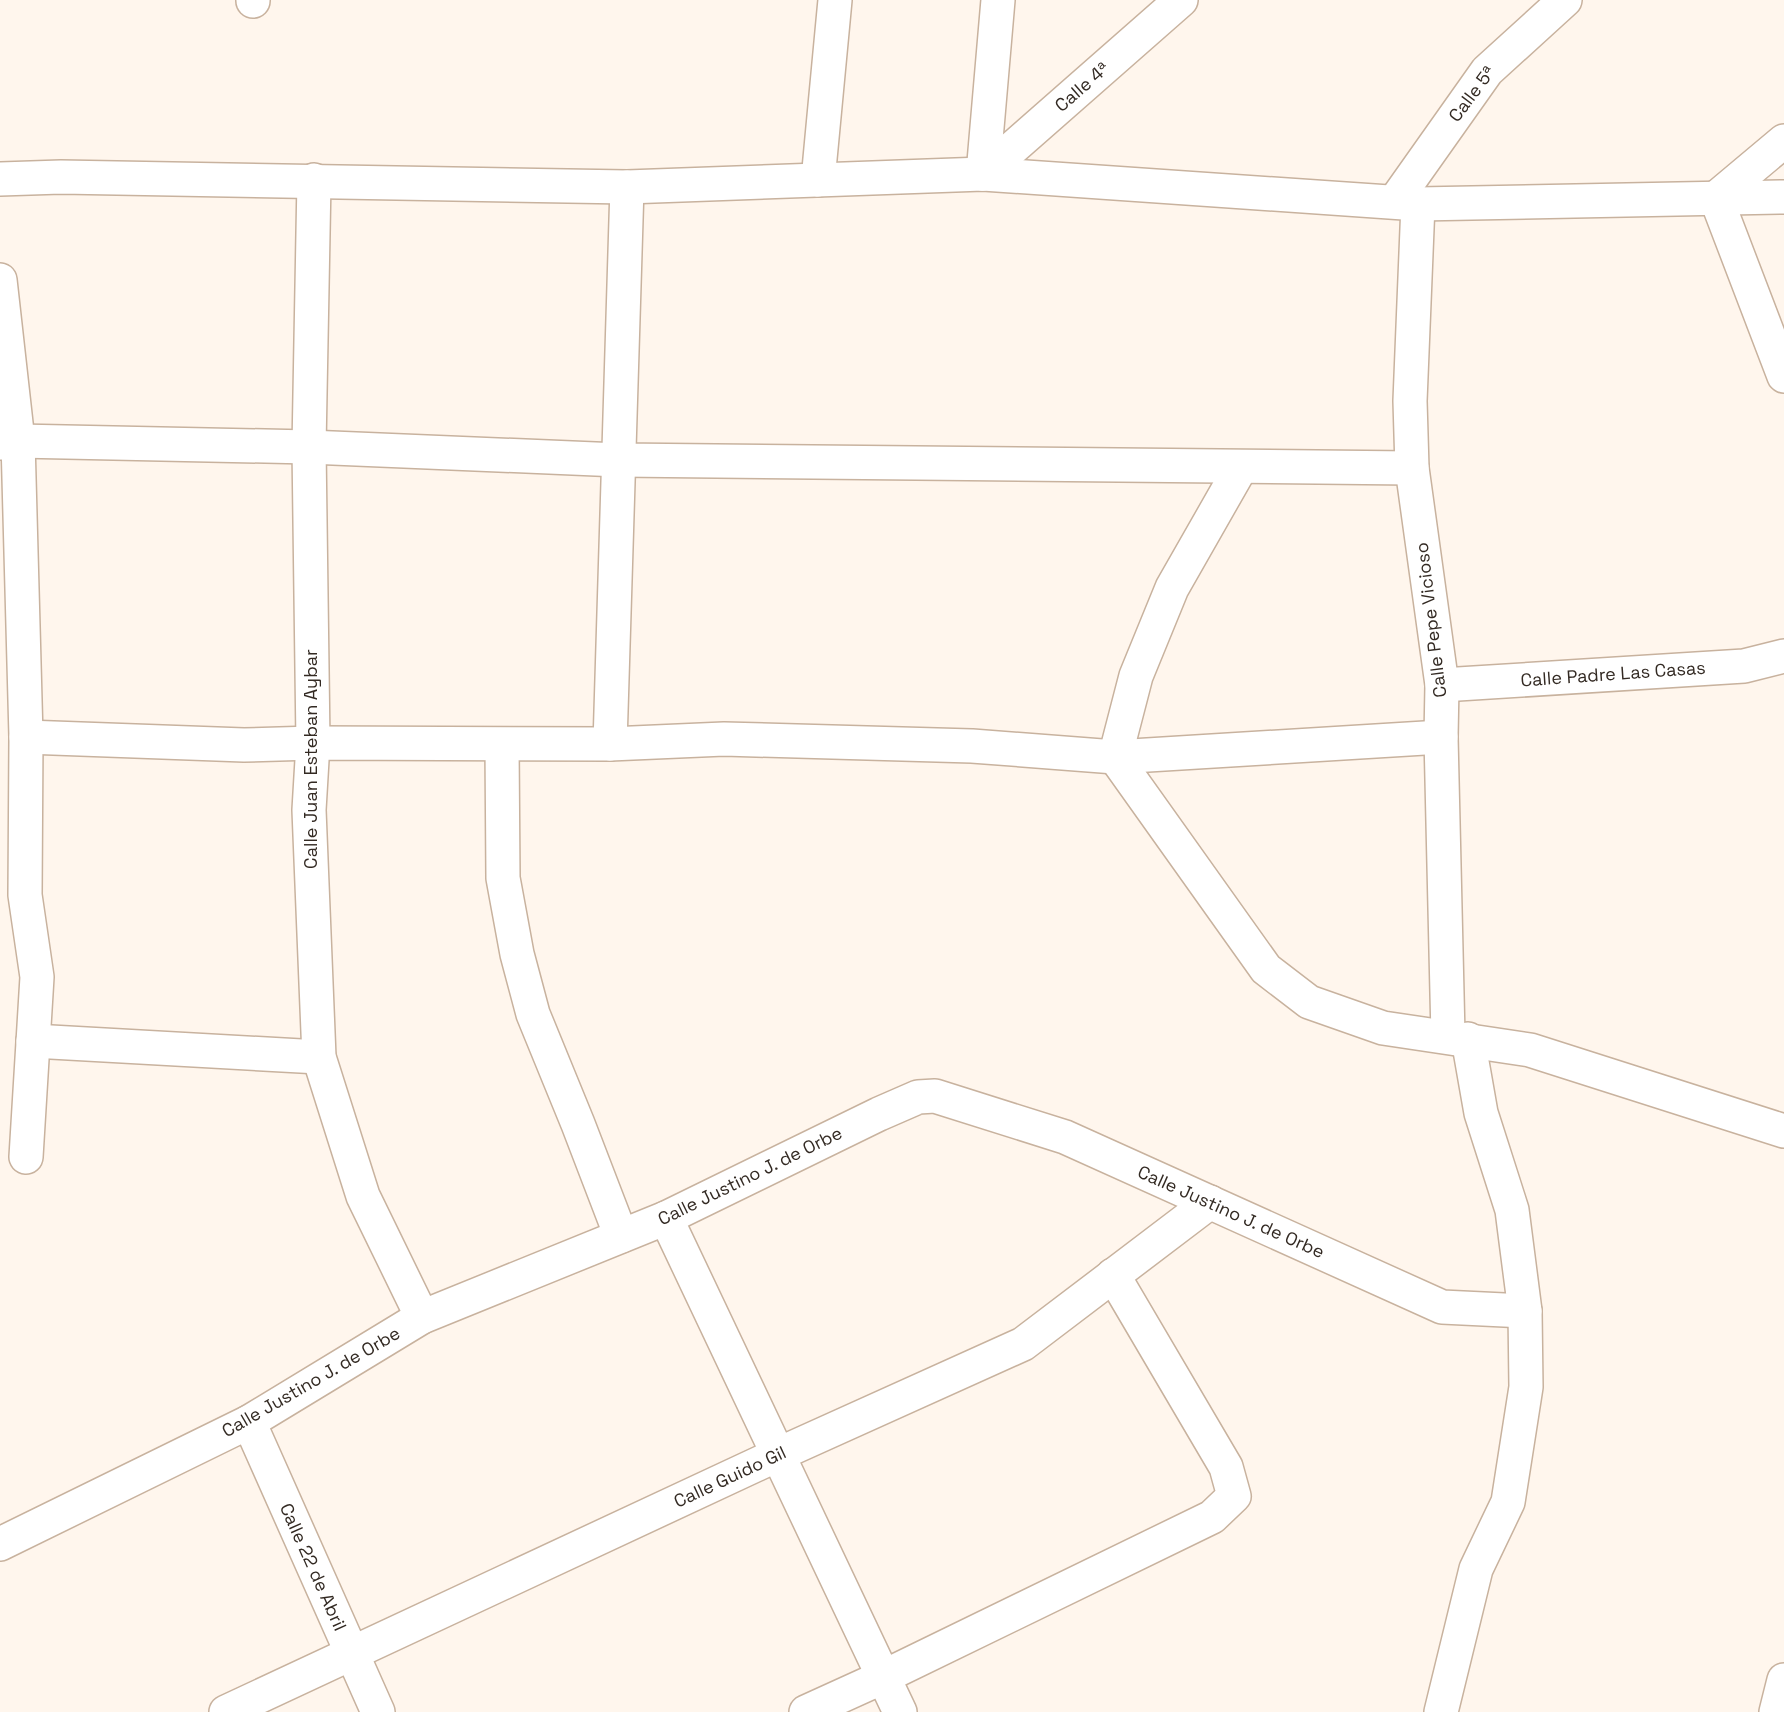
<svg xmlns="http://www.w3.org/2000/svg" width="1784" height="1712" viewBox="0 0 1784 1712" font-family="'Space Grotesk',sans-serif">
<rect width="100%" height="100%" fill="#fff6ed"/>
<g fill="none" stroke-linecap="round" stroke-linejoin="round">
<g stroke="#c8b29e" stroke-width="36">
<g id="minor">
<path d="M253 1V0"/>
<path d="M983 174 1181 0"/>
<path d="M983 174 998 0"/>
<path d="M0 179 61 177 627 187 983 174 1418 204 1784 197"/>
<path d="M314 180 309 447 313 743 309 810 319 1057 363 1196 422 1317"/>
<path d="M818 180 835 0"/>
<path d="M1716 198 1784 376"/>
<path d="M1716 198 1784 141"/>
<path d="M1395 201 1487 71 1565 0"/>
<path d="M1418 204 1410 401 1412 468 1442 685 1441 737 1448 1036"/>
<path d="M0 280 18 441 26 737 25 895 37 977 26 1157"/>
<path d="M0 443 18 441 309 447 619 460 1412 468"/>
<path d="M1241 467 1172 588 1136 676 1115 757 1266 969 1309 1002 1383 1028 1530 1050 1784 1131"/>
<path d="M1442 685 1744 666 1784 656"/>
<path d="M26 737 244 745 313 743 610 744 724 739 972 746 1115 757 1441 737"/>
<path d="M610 744 627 187"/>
<path d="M502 745 503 878 517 954 533 1014 578 1124 621 1236"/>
<path d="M33 1041 319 1057"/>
<path d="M666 1218 900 1712"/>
<path d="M249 1422 378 1712"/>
<path d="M0 1544 249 1422 422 1317 666 1218 879 1114 918 1097 935 1096 1065 1137 1442 1307 1525 1311"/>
<path d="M226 1712 779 1454 1023 1344 1210 1202"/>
<path d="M806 1712 883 1677 1212 1517 1234 1496 1226 1467 1113 1275"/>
<path d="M1441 1712 1476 1569 1508 1502 1526 1387 1525 1311 1512 1210 1481 1113 1468 1039"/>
<path d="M1776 1712 1784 1680"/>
</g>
</g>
<use href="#minor" stroke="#fff" stroke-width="33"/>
</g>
<g text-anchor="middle" stroke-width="5" stroke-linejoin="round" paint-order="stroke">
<g font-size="18" fill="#332a23" stroke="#fff">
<text transform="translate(1082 87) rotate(-41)" y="6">Calle 4ª</text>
<text transform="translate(1472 94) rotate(-53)" y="6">Calle 5ª</text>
<text transform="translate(1431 620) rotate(-97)" y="6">Calle Pepe Vicioso</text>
<text transform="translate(1613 674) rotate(-4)" y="6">Calle Padre Las Casas</text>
<text transform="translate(311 759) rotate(-90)" y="6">Calle Juan Esteban Aybar</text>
<text transform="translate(750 1176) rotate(-26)" y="6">Calle Justino J. de Orbe</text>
<text transform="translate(1231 1212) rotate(24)" y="6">Calle Justino J. de Orbe</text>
<text transform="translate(311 1382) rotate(-30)" y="6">Calle Justino J. de Orbe</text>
<text transform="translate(730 1477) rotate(-25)" y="6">Calle Guido Gil</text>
<text transform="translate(313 1567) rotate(66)" y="6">Calle 22 de Abril</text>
</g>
</g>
</svg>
